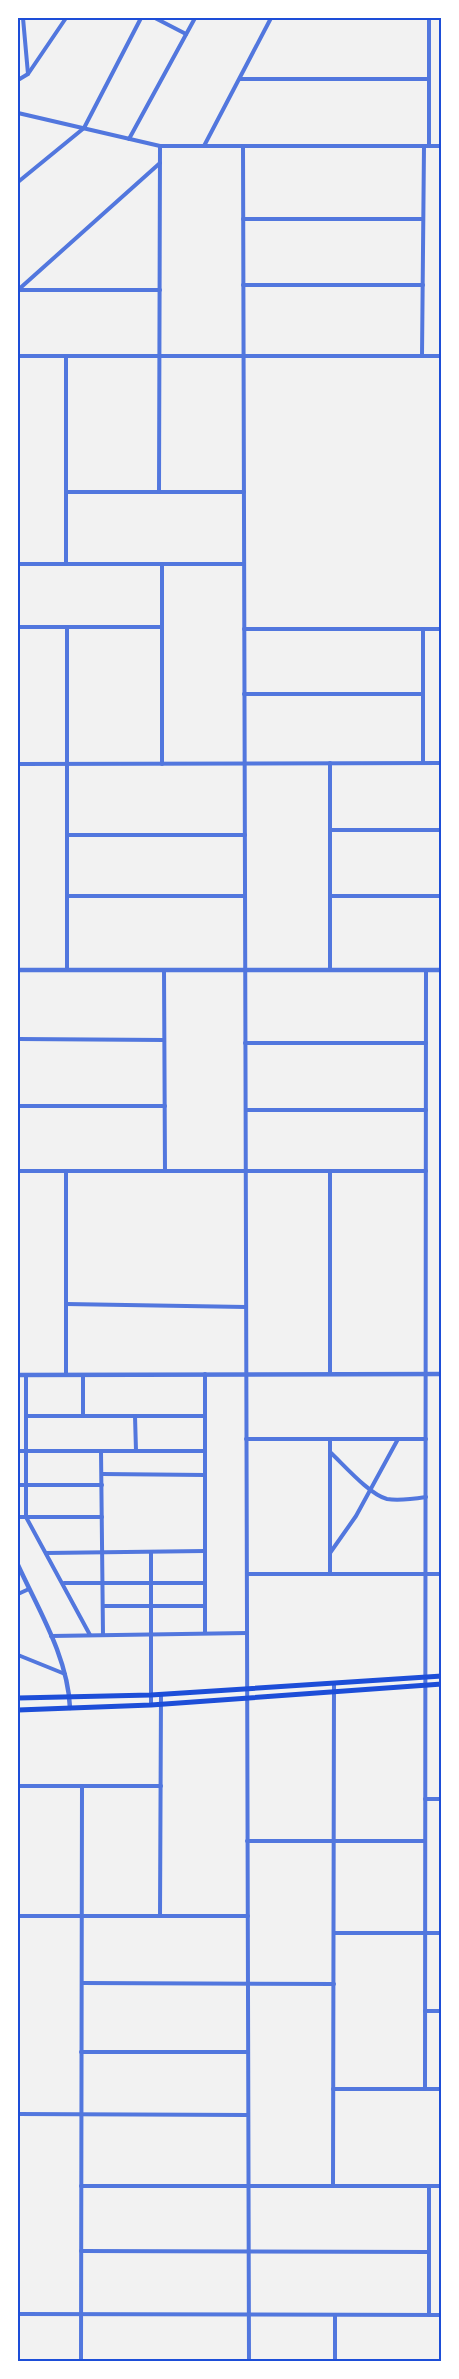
<svg xmlns="http://www.w3.org/2000/svg" width="459" height="2379" viewBox="0 0 459 2379" font-family="'PT Sans',sans-serif">
<rect width="100%" height="100%" fill="#f2f2f2"/>
<g fill="none" stroke-linecap="round" stroke-linejoin="round">
<g stroke="#5277de" stroke-width="4">
<path d="M23 18 28 74"/>
<path d="M155 18 186 34"/>
<path d="M240 79H429"/>
<path d="M18 80 28 74 66 18"/>
<path d="M18 113 160 146H442"/>
<path d="M129 139 195 18"/>
<path d="M204 146 271 18"/>
<path d="M243 146 249 2362"/>
<path d="M429 146V18"/>
<path d="M18 182 84 128 141 18"/>
<path d="M243 219H423"/>
<path d="M243 285H423"/>
<path d="M18 290 160 163"/>
<path d="M19 290H160"/>
<path d="M18 356H442"/>
<path d="M422 356 424 146"/>
<path d="M66 492H244"/>
<path d="M159 492 160 146"/>
<path d="M18 564H244"/>
<path d="M66 564V356"/>
<path d="M18 627H162"/>
<path d="M244 629H442"/>
<path d="M244 694H423"/>
<path d="M423 763V629"/>
<path d="M18 764 442 763"/>
<path d="M162 764V564"/>
<path d="M330 830H442"/>
<path d="M67 835H245"/>
<path d="M67 896H245"/>
<path d="M330 896H442"/>
<path d="M67 970V627"/>
<path d="M164 970 165 1171"/>
<path d="M330 970V763"/>
<path d="M18 1039 164 1040"/>
<path d="M245 1043H426"/>
<path d="M18 1106H165"/>
<path d="M246 1110H426"/>
<path d="M18 1171H426"/>
<path d="M66 1304 246 1307"/>
<path d="M330 1374V1171"/>
<path d="M26 1375V1517L90 1635"/>
<path d="M66 1375V1171"/>
<path d="M26 1416H205"/>
<path d="M83 1416V1375"/>
<path d="M135 1416 136 1451"/>
<path d="M246 1439H426"/>
<path d="M18 1451H205"/>
<path d="M101 1451 103 1635"/>
<path d="M330 1452C344 1465 370 1495 387 1499 400 1501 413 1499 426 1497"/>
<path d="M102 1474 205 1475"/>
<path d="M18 1485H102"/>
<path d="M18 1517H102"/>
<path d="M46 1553 205 1551"/>
<path d="M330 1553 356 1516 398 1439"/>
<path d="M247 1574H442"/>
<path d="M330 1574V1439"/>
<path d="M64 1583H205"/>
<path d="M18 1594 29 1589"/>
<path d="M103 1606H205"/>
<path d="M205 1633V1374"/>
<path d="M51 1636 247 1633"/>
<path d="M18 1655 65 1674"/>
<path d="M151 1705V1553"/>
<path d="M18 1786H161"/>
<path d="M425 1799H442"/>
<path d="M247 1841H425"/>
<path d="M18 1916H248"/>
<path d="M160 1916 161 1694"/>
<path d="M334 1933H442"/>
<path d="M82 1983 334 1984"/>
<path d="M425 2011H442"/>
<path d="M81 2052H248"/>
<path d="M333 2089H442"/>
<path d="M425 2089 426 970"/>
<path d="M18 2114 248 2115"/>
<path d="M81 2186H442"/>
<path d="M333 2186 334 1683"/>
<path d="M81 2251 429 2252"/>
<path d="M18 2314 442 2315"/>
<path d="M335 2315V2362"/>
<path d="M429 2315V2186"/>
<path d="M81 2362 82 1786"/>
</g>
<g stroke="#5277de" stroke-width="4.5">
<path d="M18 970H442"/>
<path d="M18 1375 442 1374"/>
<path d="M18 1565C38 1609 68 1657 70 1708"/>
</g>
<g stroke="#1d4ed8" stroke-width="5">
<path d="M18 1698 151 1695 442 1676"/>
<path d="M18 1710 151 1705 442 1684"/>
</g>
</g>
<rect width="459" height="2379" fill="none" stroke="#ffffff" stroke-width="38"/>
<rect x="19" y="19" width="421" height="2341" fill="none" stroke="#1d4ed8" stroke-width="2"/>
</svg>
